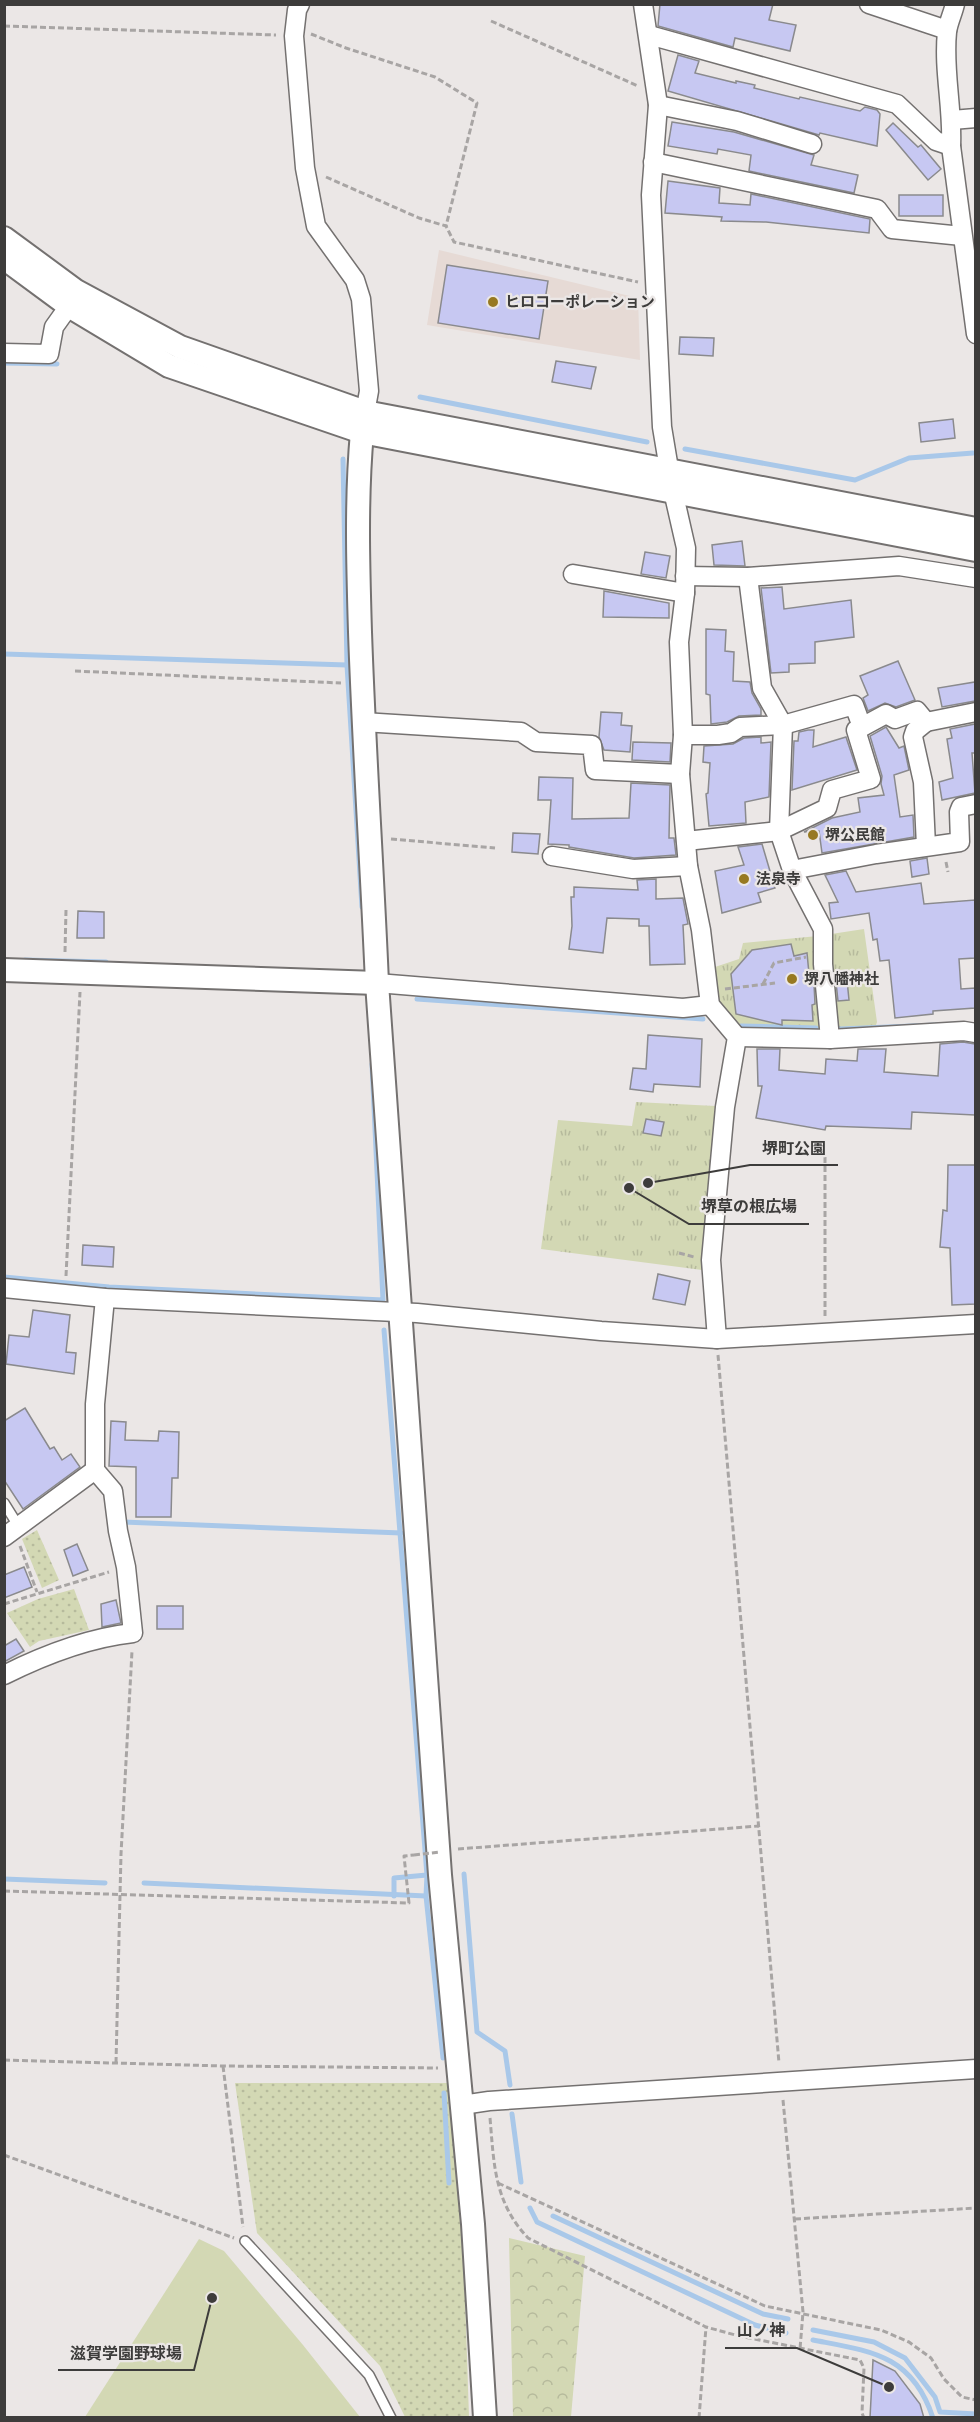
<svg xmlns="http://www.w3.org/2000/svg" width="980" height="2422" viewBox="0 0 980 2422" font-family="Roboto,'Noto Sans JP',sans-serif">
<defs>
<pattern id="grass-dots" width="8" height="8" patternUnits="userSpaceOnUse" patternTransform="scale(1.5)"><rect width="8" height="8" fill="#d3d8b4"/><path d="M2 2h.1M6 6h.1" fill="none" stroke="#b6ba9c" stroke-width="1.8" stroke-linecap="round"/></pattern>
<pattern id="forest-crowns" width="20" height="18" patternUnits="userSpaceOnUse" patternTransform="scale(1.5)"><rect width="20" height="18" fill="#d3d8b4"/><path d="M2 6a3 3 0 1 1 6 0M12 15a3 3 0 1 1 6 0" fill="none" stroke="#b6ba9c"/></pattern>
<pattern id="park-tufts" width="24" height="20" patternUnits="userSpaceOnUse" patternTransform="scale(1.5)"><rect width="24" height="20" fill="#d3d8b4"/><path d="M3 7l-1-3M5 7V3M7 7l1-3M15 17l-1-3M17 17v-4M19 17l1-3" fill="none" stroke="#b6ba9c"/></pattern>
</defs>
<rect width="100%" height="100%" fill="#ebe7e6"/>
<path fill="#e6dad5" d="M439 250 638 298 640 360 427 325Z"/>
<g fill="url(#grass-dots)">
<path d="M37 1530 59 1580 42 1588 22 1539Z"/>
<path d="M74 1589 89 1630 39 1641 30 1647 7 1613 38 1599Z"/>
<path d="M235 2083H455L462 2208 469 2417H405L380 2366 257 2233Z"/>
</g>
<path fill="url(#forest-crowns)" d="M509 2238 585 2256 571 2417H513Z"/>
<g fill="url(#park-tufts)">
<path d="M864 929 877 1022 873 1034 739 1032 717 1005 715 967 739 959 743 943 818 936Z"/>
<path d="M636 1102 715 1106 702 1270 541 1249 558 1120 632 1126Z"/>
</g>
<path fill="#d3d8b4" d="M199 2239 224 2251 303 2345 360 2417H85Z"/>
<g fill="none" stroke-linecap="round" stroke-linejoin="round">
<g stroke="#a9c8e9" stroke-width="5">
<path d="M4 363 57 364"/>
<path d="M420 397 647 442"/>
<path d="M685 449 855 480 909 458 973 453"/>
<path d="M343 459 347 665 362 907"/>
<path d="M4 654 347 665"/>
<path d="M25 960 106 962"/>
<path d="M417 999 703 1019"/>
<path d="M741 1026 816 1028"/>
<path d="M840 1029 961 1024"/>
<path d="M4 1277 109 1287 383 1300 372 1064"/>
<path d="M384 1330 427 1875 426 1896 443 2058"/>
<path d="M123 1522 401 1533"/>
<path d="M464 1874 477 2032 505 2051 510 2085"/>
<path d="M4 1879 105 1883"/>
<path d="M144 1883 426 1896"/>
<path d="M394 1896V1878L427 1875"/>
<path d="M444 2093 449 2183"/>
<path d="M512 2114 521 2182"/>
<path d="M530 2208 537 2222 755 2325 786 2333"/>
<path d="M553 2216 763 2314 788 2319"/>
<path d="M813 2330 874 2342 905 2358 935 2397 940 2412 976 2414"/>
<path d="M813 2340C870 2351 912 2354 933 2418"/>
</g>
</g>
<g fill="#c7c8f2" stroke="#8a8a8d" stroke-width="1.5">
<path d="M660 4H773L769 20 796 25 790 51 735 38 733 47 658 26Z"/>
<path d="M678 55 699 61 695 73 736 83V81L755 85 754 88 799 99 800 97 860 111 865 107 877 110 880 114 877 146 820 133 819 135 668 91Z"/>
<path d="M672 122 734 132 814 155 811 165 858 175 854 193 749 171 751 155 718 149 717 154 668 146Z"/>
<path d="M893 123 918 147 921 145 941 169 928 180 886 130Z"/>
<path d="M668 181 720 188 719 203 750 205 751 194 870 219 869 233 766 222 721 221 722 217 665 213Z"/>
<rect x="899" y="195" width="44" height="21"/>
<path d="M447 265 548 281 539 339 438 323Z"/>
<path d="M680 337 714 338 713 356 679 354Z"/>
<path d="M556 361 596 367 591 389 552 382Z"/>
<path d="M953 419 955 438 921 442 919 423Z"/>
<path d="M742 541 745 566 714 565 712 545Z"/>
<path d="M645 552 670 556 666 578 641 574Z"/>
<path d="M782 587 784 609 851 600 854 637 815 642V663L789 664V672L771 673 761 588Z"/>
<path d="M604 591 669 603V618L603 617Z"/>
<path d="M706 629 726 630 725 651 734 652 733 681 750 682 752 693 761 709V715L739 716 727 722 711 724 710 695 706 694Z"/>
<path d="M898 661 915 700 896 707 885 703 868 711 863 698 868 695 860 676Z"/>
<path d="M975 682V701L942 707 938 688Z"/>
<path d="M601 712 622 713 621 725 632 726 630 752 604 750 599 737Z"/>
<path d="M975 724V753H972L975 793 942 800 939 782 953 778 947 739 952 738 950 729Z"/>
<path d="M886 727 899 748 904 746 909 770 894 775 900 817 913 815 914 837 822 853 819 831 804 832 832 818 860 812 858 798 884 795 881 784 882 776 870 736Z"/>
<path d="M808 730H814L813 747 846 737 857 770 792 790 794 741H798L799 732Z"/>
<path d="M761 737V743L771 742 769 797 745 802 746 823 709 826 706 794 708 793 710 763 703 762 704 746 733 744 744 738Z"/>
<path d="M633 742 671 743 670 762 632 760Z"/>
<path d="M539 777 573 778 572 819 629 818 631 783 670 785 669 838H674L676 855 634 858 569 847V845L548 844 551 800H538Z"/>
<path d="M513 833 540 834 538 854 512 852Z"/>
<path d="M762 844 775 888 758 893 761 902 722 913 715 871 744 865 738 847Z"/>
<path d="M927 858 929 874 912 877 910 861Z"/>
<path d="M846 871 856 892 921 883 924 904 975 900V958L959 959 961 989 975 988V1008L933 1011V1014L895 1018 889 960 880 961 877 939 873 940 869 913 831 919 829 903 838 902 825 875Z"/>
<path d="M656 879V899L683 898 688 924 683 925 685 964 650 965 649 926H639V919L607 918 603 953 569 949 572 926 571 897H574V887L638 890 637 880Z"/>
<path d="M78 911 104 912V938H77Z"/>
<path d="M791 944 794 956 807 953 810 984H814L815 1004 812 1005 813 1021 782 1020V1025L736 1014 731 974 752 950Z"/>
<path d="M847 980 849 1000 838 1001 836 982Z"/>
<path d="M648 1035 702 1039 700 1087 654 1084 653 1092 630 1089 633 1068 646 1069Z"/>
<path d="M963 1042 975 1044V1115L912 1112 911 1129 826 1126 825 1130 756 1118 762 1086H758L757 1049H780L779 1070 825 1074 826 1059 857 1061 858 1049H886L884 1072 938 1076 940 1044Z"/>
<path d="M646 1119 664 1122 661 1136 643 1133Z"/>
<path d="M948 1165H975V1304L952 1305 950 1248 940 1247 943 1210 947 1211Z"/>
<path d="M83 1245 114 1247 113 1267 82 1265Z"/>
<path d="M658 1274 690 1281 685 1305 653 1299Z"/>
<path d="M33 1310 70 1315 66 1352 76 1353 74 1374 6 1364 9 1335 29 1337Z"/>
<path d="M25 1408 50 1449 54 1447 62 1460 71 1454 80 1467 23 1509 4 1480V1421Z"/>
<path d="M111 1421 126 1422 125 1440 158 1441 159 1431 179 1432 178 1478H172L171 1517H136V1467L109 1466Z"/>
<path d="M77 1544 88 1570 73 1576 64 1550Z"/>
<path d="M24 1567 32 1587 4 1598V1575Z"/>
<path d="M116 1600 121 1623 102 1627 101 1604Z"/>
<rect x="157" y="1606" width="26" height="23"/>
<path d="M16 1639 24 1651 4 1662V1646Z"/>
<path d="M873 2360 895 2371 920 2404 924 2418H870Z"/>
</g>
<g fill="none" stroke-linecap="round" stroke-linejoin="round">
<g stroke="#747170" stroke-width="12">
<g id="service">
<path d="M4 1503 19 1527"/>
<path d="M245 2241 369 2375 391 2418"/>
</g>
</g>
<g stroke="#747170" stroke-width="21">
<g id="minor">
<path d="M300 4 297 10 294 36 305 168 316 226 355 280 361 299 369 391 363 424"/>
<path d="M643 4 658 105 651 195 662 427 669 469"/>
<path d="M869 4 947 30"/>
<path d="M955 4C953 13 948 23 947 32 943 70 953 108 951 146L976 334"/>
<path d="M649 35 897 104 936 141 951 146"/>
<path d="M658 105 737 121 812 144"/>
<path d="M952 120 976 118"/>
<path d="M653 162 877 209 892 229 962 236"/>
<path d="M4 353 49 354 54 327 69 306"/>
<path d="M673 491 686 548 685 593 679 642 683 735 680 774 688 866 701 930 710 1005 737 1037 725 1107 711 1260 717 1339"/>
<path d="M573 574 685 593"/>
<path d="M685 576 748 577 899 566 976 578"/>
<path d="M748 577 762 688 783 725 779 831 792 870 823 929V964L830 1039"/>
<path d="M363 722 521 732 536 742 592 745 595 770 680 774"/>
<path d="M926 722 976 712"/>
<path d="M862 727 886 714 895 719 917 711 926 722 915 731 913 737 923 782 926 846"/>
<path d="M683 735H718L731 733 740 727 783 725 854 705 862 727 856 730 871 779 832 790 827 808 779 831 686 841"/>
<path d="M552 856 633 869 688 866"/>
<path d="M792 870 876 854 960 842 959 812 961 807 976 804"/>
<path d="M377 983 683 1008 710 1005"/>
<path d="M737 1037 830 1039 964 1031 976 1033"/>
<path d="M4 1288 105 1298 417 1313 601 1331 717 1339 976 1324"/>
<path d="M4 1537 95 1470"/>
<path d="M4 1675C44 1655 87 1638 133 1633L126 1567 118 1531 113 1491 95 1470V1404L105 1298"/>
<path d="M462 2105 489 2101 976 2069"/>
</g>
</g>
<g stroke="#747170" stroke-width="26">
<g id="tertiary">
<path d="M4 238 76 291 180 347 365 412 976 529"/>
<path d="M4 258 69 306 169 366 362 432 976 550"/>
<path d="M362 432C356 498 358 565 360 632 364 749 372 866 377 983L440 1875 473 2224 485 2418"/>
<path d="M4 970 377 983"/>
</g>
</g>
<g stroke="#a8a5a4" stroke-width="3" stroke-dasharray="6 3" stroke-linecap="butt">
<path d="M491 21 638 86"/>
<path d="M4 26 276 35"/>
<path d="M311 34 346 48 435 77 477 103 446 226"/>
<path d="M326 177 419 218 446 226 454 242 638 282"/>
<path d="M75 671 341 683"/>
<path d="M391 839 495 848"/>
<path d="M946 862 948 872"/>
<path d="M65 952 66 910"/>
<path d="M763 984 774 963 806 957"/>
<path d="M725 989 775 983"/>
<path d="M825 1148V1316"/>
<path d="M679 1253 694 1257"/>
<path d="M66 1276 80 992"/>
<path d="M718 1355 779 2063"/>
<path d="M20 1546 37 1592"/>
<path d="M4 1604 109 1572"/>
<path d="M458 1849 759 1826"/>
<path d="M4 1891 409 1903 404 1856 414 1855"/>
<path d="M4 2060 223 2066 438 2068"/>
<path d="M116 2063 121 1854 132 1651"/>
<path d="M223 2066 243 2227"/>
<path d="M783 2100 803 2312 800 2349"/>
<path d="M490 2118C494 2164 494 2202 528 2238L706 2327 739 2336 860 2360 864 2368 862 2413 864 2418"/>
<path d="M4 2155 234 2238"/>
<path d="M498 2183 765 2306 881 2330 909 2342 931 2358 944 2379 962 2397 976 2400"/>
<path d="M795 2219 976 2208"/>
<path d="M699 2418 706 2327"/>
</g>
<use href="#service" stroke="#fff" stroke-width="9"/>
<use href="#minor" stroke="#fff" stroke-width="18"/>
<use href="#tertiary" stroke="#fff" stroke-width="22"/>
<path stroke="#a8a5a4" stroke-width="3" stroke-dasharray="6 3" stroke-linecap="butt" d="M414 1855 440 1852"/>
</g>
<g fill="#977921" stroke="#ebe7e6" stroke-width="2">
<circle cx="493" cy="302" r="6"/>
<circle cx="813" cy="835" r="6"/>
<circle cx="744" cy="879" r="6"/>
<circle cx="792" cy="979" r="6"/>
</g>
<g text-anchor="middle" stroke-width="4.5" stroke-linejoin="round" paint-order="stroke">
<g font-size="15" font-weight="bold" fill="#3d3c3b" stroke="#ebe7e6" text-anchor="start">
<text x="505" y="307">ヒロコーポレーション</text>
<text x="825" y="840">堺公民館</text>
<text x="756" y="884">法泉寺</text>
<text x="804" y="984">堺八幡神社</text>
</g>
</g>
<path fill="none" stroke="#3d3c3b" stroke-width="2" d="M648 1183L750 1165H838M629 1188L689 1224H809M889 2387L797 2348H725M212 2298L194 2370H58"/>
<g fill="#3d3c3b" stroke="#ebe7e6" stroke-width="2">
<circle cx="648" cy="1183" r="6"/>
<circle cx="629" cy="1188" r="6"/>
<circle cx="889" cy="2387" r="6"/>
<circle cx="212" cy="2298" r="6"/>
</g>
<g font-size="16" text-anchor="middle" font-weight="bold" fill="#3d3c3b" stroke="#ebe7e6" stroke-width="4.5" stroke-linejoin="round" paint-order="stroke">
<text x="794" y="1154">堺町公園</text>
<text x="749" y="1212">堺草の根広場</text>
<text x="761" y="2336">山ノ神</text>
<text x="126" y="2359">滋賀学園野球場</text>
</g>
<rect width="980" height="2422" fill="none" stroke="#3d3c3b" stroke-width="12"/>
</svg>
